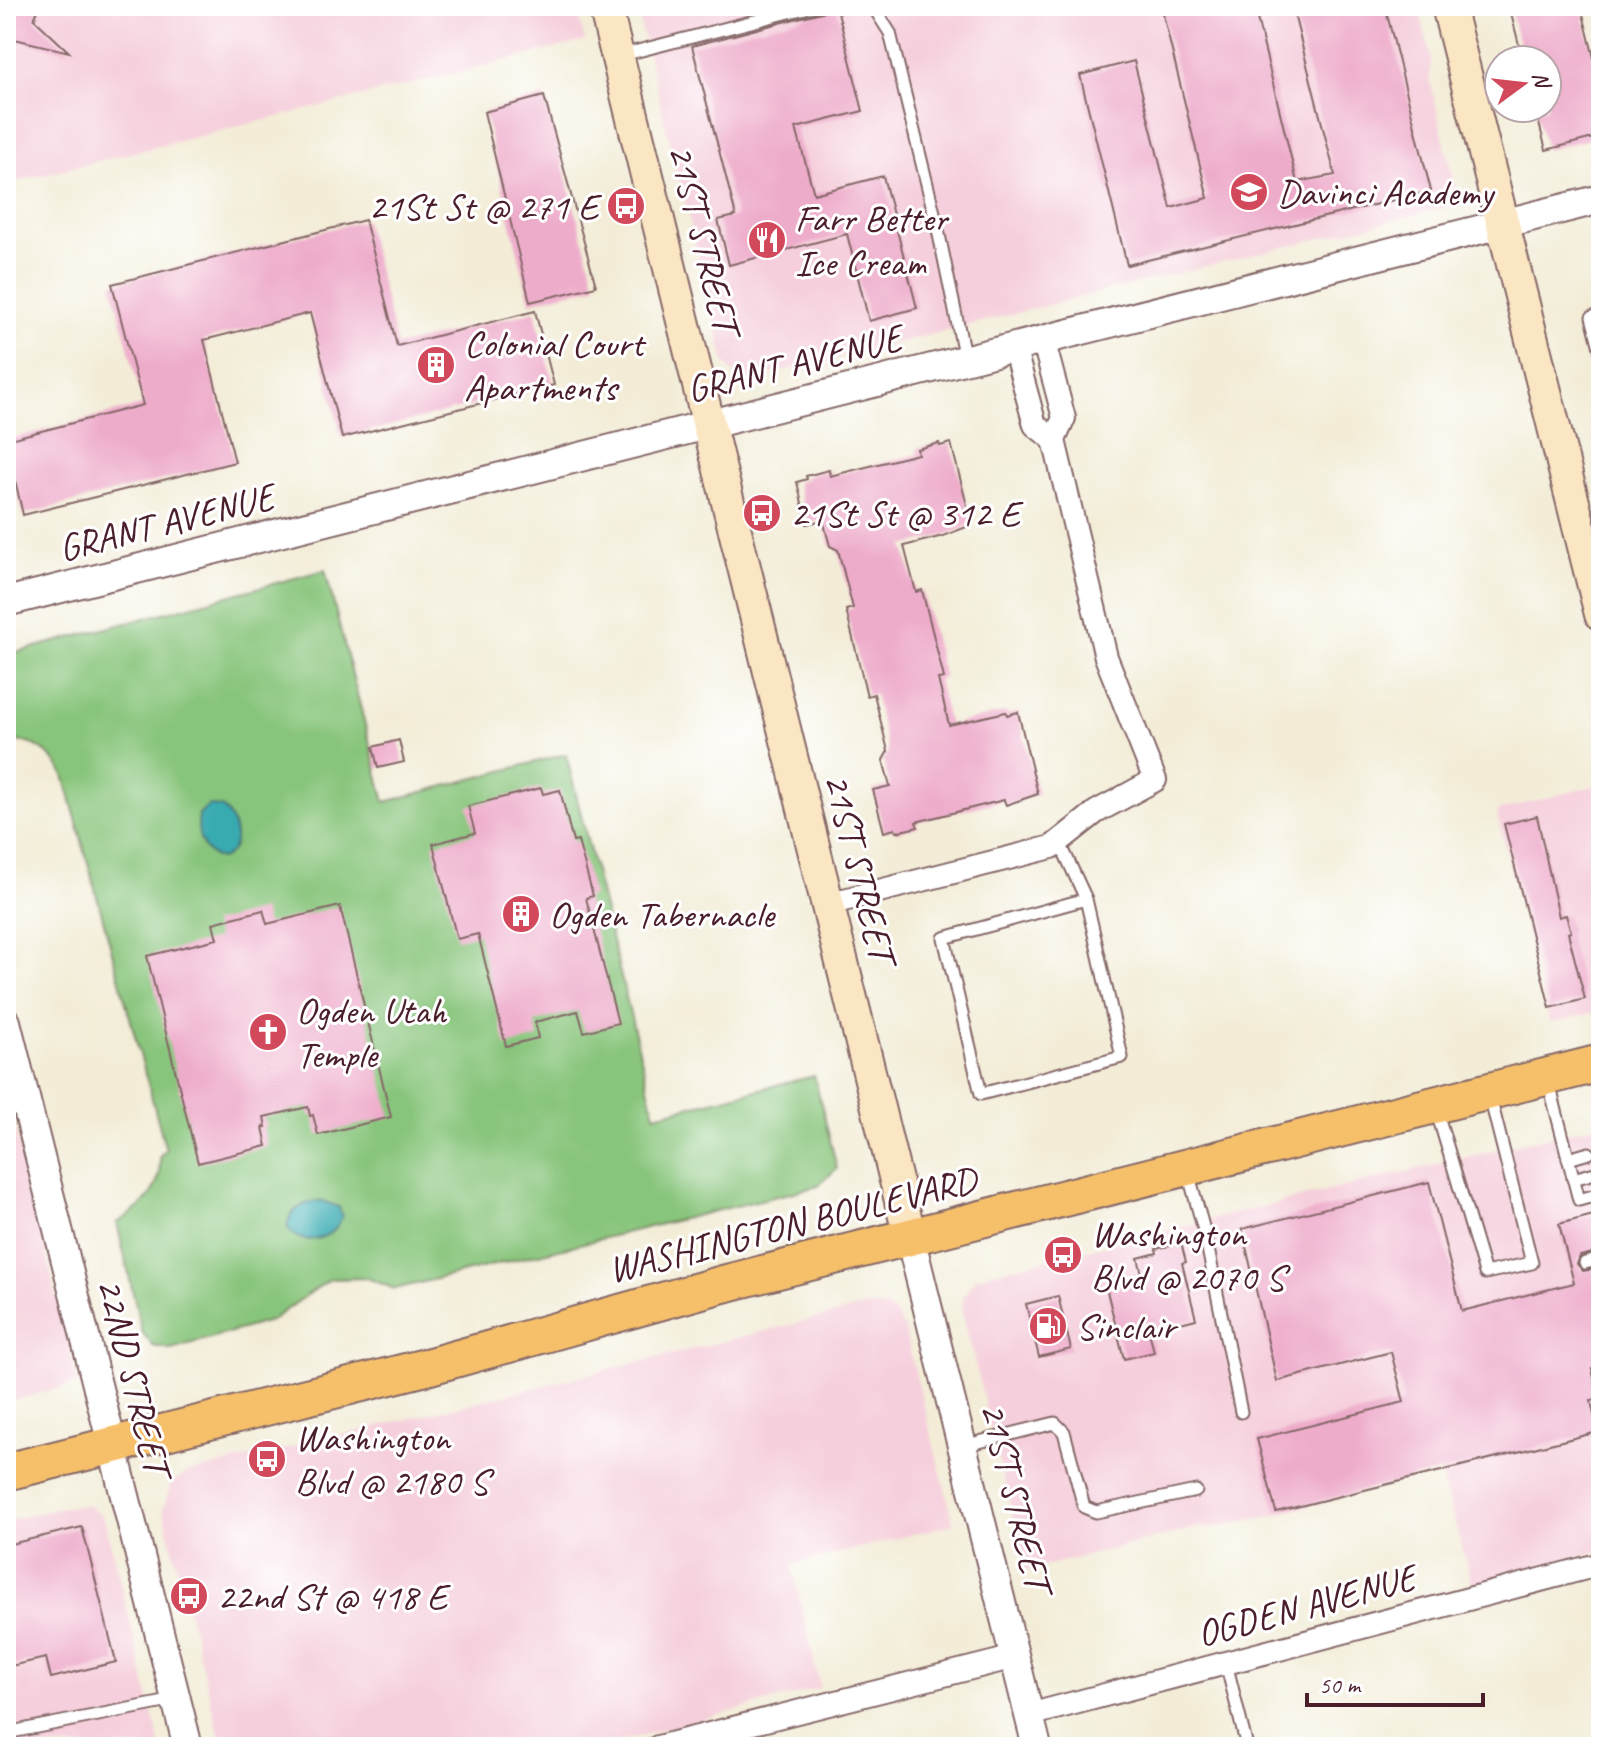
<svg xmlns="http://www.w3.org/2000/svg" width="1607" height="1753" viewBox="0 0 1607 1753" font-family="Caveat,sans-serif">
<rect width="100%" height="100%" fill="#fff"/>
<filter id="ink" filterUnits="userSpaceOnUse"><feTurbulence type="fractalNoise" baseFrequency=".0125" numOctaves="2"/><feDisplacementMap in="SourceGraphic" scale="16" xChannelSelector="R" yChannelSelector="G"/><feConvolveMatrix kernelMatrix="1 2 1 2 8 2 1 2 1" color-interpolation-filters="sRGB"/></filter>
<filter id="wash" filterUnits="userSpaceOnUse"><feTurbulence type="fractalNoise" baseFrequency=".006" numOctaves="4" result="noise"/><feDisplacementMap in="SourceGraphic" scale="32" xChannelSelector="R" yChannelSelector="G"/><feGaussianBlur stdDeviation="1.8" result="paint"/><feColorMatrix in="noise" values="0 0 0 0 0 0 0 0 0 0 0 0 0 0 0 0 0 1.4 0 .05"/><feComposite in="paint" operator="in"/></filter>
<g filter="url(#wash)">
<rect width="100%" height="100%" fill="#f3edd8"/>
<g fill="#f5cfdb">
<path d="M6 6H576L585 41 6 184Z"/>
<path d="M636 6H1418L1431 57 1430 80 1456 192 1446 207 747 380 735 375 725 363Z"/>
<path d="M1601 784V1011L1550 1023 1496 811Z"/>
<path d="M6 1091 78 1383 6 1402Z"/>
<path d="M1601 1124V1551L1472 1584 1440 1471 1271 1516 1205 1529 1204 1526 1026 1571 962 1311 963 1297 975 1279 988 1274Z"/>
<path d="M867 1306 887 1308 895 1313 904 1328 954 1524 792 1565 820 1688 598 1747H222L163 1510 171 1483 187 1473Z"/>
<path d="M86 1505 102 1515 106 1525 161 1747H6V1521L66 1507Z"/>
</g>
<path fill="#88c57b" stroke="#697253" stroke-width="2" d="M325 570 385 802 566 754 655 1115 814 1076 837 1168 818 1186 395 1289 367 1278 330 1279 270 1321 171 1349 153 1346 142 1332 117 1223C144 1206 162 1191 160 1156L166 1150 64 775C51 752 34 738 6 742V655Z"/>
<g fill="#39abb1" stroke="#42656e" stroke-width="2">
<path d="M209 805 223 808C236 821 243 850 221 859 201 854 196 834 199 815Z"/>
<path d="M322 1201 339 1207 342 1217C334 1240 299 1250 287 1226 290 1208 305 1202 322 1201Z"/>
</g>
<g id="blocks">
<g fill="#eeaccb">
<path d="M6 6H40L34 19 69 52 6 37Z"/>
<path d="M1161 6H1254L1297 182 1335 175 1292 6H1385L1431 191 1127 265 1080 75 1134 61 1171 208 1208 198Z"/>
<path d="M1509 6H1581L1601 86V136L1546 150 1535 108H1547V60H1523Z"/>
<path d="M837 8 863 111 796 128 814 194 883 176 917 308 869 321 847 234 729 265 718 220 736 216 692 46Z"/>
<path d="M544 96 596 286 530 302 484 112Z"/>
<path d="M365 220 397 346 535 311 554 385 342 438 310 313 204 340 235 462 23 515 6 440 143 405 112 284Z"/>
<path d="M939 443 940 446 951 443 972 525 943 536 904 546 916 592 922 590 944 678 938 679 949 725 1006 712 1007 715 1018 712 1038 794 1006 805 1004 800 916 822 918 827 896 832 895 829 884 832 873 790 890 786 883 760 888 751 874 694 867 696 846 610 853 608 838 550 830 546 823 520 807 524 797 482 807 479 806 476 829 470 830 476 918 454 917 449Z"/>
<path d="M399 740 404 762 378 768 373 747Z"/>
<path d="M541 788 543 794 560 790 573 842 578 841 593 896 586 898 618 1023 584 1032 578 1011 535 1022 538 1038 506 1046 478 934 457 939 433 844 475 833 468 806Z"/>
<path d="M1537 816 1559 917 1566 915 1571 932 1568 933 1585 999 1550 1008 1504 824Z"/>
<path d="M340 906 391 1117 318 1135 313 1115 310 1116 308 1107 264 1117 266 1127H263L267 1146 198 1163 147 956 217 939 213 923 263 910 267 924Z"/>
<path d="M1429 1182 1462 1311 1574 1283 1559 1224 1601 1213V1251L1580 1256 1577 1264 1583 1271 1601 1268V1367L1592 1369 1599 1399 1591 1401 1598 1432 1276 1512 1257 1439 1404 1402 1391 1352 1277 1381 1242 1229Z"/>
<path d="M1181 1243 1186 1262 1182 1263 1196 1319 1149 1331 1154 1352 1124 1359 1106 1287 1143 1278 1138 1258 1157 1253 1156 1249Z"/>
<path d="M1058 1296 1071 1349 1039 1357 1026 1304Z"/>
<path d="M82 1527 116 1662 51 1678 46 1658 6 1667V1545Z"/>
</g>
</g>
</g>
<g filter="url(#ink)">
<use href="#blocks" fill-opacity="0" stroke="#856768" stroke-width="2"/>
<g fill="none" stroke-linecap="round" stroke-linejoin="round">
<g stroke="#856768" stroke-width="15">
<g id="service">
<path d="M873 6 890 33 937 225 965 359"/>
<path d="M622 55 813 6"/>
<path d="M1601 315 1592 317 1601 352"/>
<path d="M1059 841 1086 899 1122 1057 981 1094 944 938 1086 899"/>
<path d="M1548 1080 1579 1200 1600 1194"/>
<path d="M1436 1109 1485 1273 1532 1263 1490 1097"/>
<path d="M1568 1159 1589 1153"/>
<path d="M1188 1172 1205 1234 1241 1412"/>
<path d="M1573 1179 1595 1173"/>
<path d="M1585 1263 1601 1259"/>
<path d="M963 1446 1055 1423 1064 1432 1084 1507 1096 1512 1196 1491"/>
<path d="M1226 1663 1247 1747"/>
<path d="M6 1733 175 1700"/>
</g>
</g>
<g stroke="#856768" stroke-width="26">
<g id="minor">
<path d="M1014 347 1035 425 1054 440"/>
<path d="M828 904 1052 847 1096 812 1155 780 1106 657 1054 440 1064 418 1043 339"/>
<path d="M6 1106 26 1101"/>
<path d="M1029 1715 1601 1564"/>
<path d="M658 1747 1015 1657"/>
</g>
</g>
<g stroke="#856768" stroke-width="32">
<g id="tertiary">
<path d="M6 602 1601 199"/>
<path d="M6 1022 188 1747"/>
<path d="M910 1237 1037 1747"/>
</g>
</g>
<g stroke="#856768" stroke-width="36">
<g id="secondary">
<path d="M605 6 910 1237"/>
<path d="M1448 6 1601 614"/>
</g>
</g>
<g stroke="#856768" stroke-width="40">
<path id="primary" d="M6 1472 430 1366 723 1284 1601 1063"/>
</g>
<use href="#service" stroke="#fff" stroke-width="11"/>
<use href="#minor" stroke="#fff" stroke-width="22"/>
<use href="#tertiary" stroke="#fff" stroke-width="28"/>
<use href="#secondary" stroke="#fbe6c4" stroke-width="32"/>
<use href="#primary" stroke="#f6c06b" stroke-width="36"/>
</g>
</g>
<defs>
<g id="school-disc" transform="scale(2)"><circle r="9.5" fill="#d1495b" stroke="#fff"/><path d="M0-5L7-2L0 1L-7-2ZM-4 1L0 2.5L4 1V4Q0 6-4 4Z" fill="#fff"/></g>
<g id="bus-disc" transform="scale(2)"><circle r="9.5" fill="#d1495b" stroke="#fff"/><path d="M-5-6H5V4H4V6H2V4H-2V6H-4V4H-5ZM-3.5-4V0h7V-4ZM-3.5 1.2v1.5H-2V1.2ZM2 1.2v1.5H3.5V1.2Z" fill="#fff"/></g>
<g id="restaurant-disc" transform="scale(2)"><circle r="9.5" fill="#d1495b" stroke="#fff"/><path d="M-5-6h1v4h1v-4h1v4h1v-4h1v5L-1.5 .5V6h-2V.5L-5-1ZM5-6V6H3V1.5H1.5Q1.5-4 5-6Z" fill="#fff"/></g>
<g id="building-disc" transform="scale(2)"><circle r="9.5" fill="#d1495b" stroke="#fff"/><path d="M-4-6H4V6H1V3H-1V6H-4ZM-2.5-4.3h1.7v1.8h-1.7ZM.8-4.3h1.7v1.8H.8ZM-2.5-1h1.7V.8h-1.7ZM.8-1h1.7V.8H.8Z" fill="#fff"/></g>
<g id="church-disc" transform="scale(2)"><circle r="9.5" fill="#d1495b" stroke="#fff"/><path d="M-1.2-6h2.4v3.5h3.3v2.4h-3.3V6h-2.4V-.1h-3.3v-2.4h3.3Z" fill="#fff"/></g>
<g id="fuel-disc" transform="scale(2)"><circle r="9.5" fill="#d1495b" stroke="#fff"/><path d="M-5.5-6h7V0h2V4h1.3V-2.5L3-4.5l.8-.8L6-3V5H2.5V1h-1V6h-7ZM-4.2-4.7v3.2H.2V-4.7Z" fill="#fff"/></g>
</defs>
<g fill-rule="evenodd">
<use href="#school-disc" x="1249" y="192"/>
<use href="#bus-disc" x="626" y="206"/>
<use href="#restaurant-disc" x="767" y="240"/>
<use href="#building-disc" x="436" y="365"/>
<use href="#bus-disc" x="762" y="513"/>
<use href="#building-disc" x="521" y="914"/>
<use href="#church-disc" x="268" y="1032"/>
<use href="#bus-disc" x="1063" y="1255"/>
<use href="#fuel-disc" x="1048" y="1326"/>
<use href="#bus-disc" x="267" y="1459"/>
<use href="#bus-disc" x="189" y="1596"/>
</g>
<g text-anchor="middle" stroke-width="6" stroke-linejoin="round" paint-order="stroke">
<g font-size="38" fill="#4a1f2b" stroke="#fff" text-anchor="start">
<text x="1277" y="205">Davinci Academy</text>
<text x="598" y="219" text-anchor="end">21St St @ 271 E</text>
<text x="795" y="231">Farr Better<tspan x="795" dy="44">Ice Cream</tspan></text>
<text x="464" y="356">Colonial Court<tspan x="464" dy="44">Apartments</tspan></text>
<text x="790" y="526">21St St @ 312 E</text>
<text x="549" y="927">Ogden Tabernacle</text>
<text x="296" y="1023">Ogden Utah<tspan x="296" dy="44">Temple</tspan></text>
<text x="1091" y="1246">Washington<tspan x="1091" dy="44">Blvd @ 2070 S</tspan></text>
<text x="1076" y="1339">Sinclair</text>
<text x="295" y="1450">Washington<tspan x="295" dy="44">Blvd @ 2180 S</tspan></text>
<text x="217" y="1609">22nd St @ 418 E</text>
</g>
<g font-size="38" fill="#4a1f2b" stroke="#fff">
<text transform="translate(704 238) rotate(76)" y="13">21ST STREET</text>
<text transform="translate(794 363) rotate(-14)" y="13">GRANT AVENUE</text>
<text transform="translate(166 522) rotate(-14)" y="13">GRANT AVENUE</text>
<text transform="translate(860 867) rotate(76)" y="13">21ST STREET</text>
<text transform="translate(792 1224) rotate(-14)" y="13">WASHINGTON BOULEVARD</text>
<text transform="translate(134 1376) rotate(76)" y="13">22ND STREET</text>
<text transform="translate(1016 1496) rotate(76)" y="13">21ST STREET</text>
<text transform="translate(1306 1605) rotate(-15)" y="13">OGDEN AVENUE</text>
</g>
</g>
<rect width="1607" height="1753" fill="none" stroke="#fff" stroke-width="32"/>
<g transform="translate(1523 84) rotate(75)"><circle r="38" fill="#ffffff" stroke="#b7a5aa" stroke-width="2"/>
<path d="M0-6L14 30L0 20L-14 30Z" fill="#d1495b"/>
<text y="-12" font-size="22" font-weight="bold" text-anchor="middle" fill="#4a1f2b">N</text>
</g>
<path d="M1307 1693v12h176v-12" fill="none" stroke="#4a1f2b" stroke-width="4"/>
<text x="1319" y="1693" font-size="24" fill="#4a1f2b" stroke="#ffffff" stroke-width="6" paint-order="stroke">50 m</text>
</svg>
